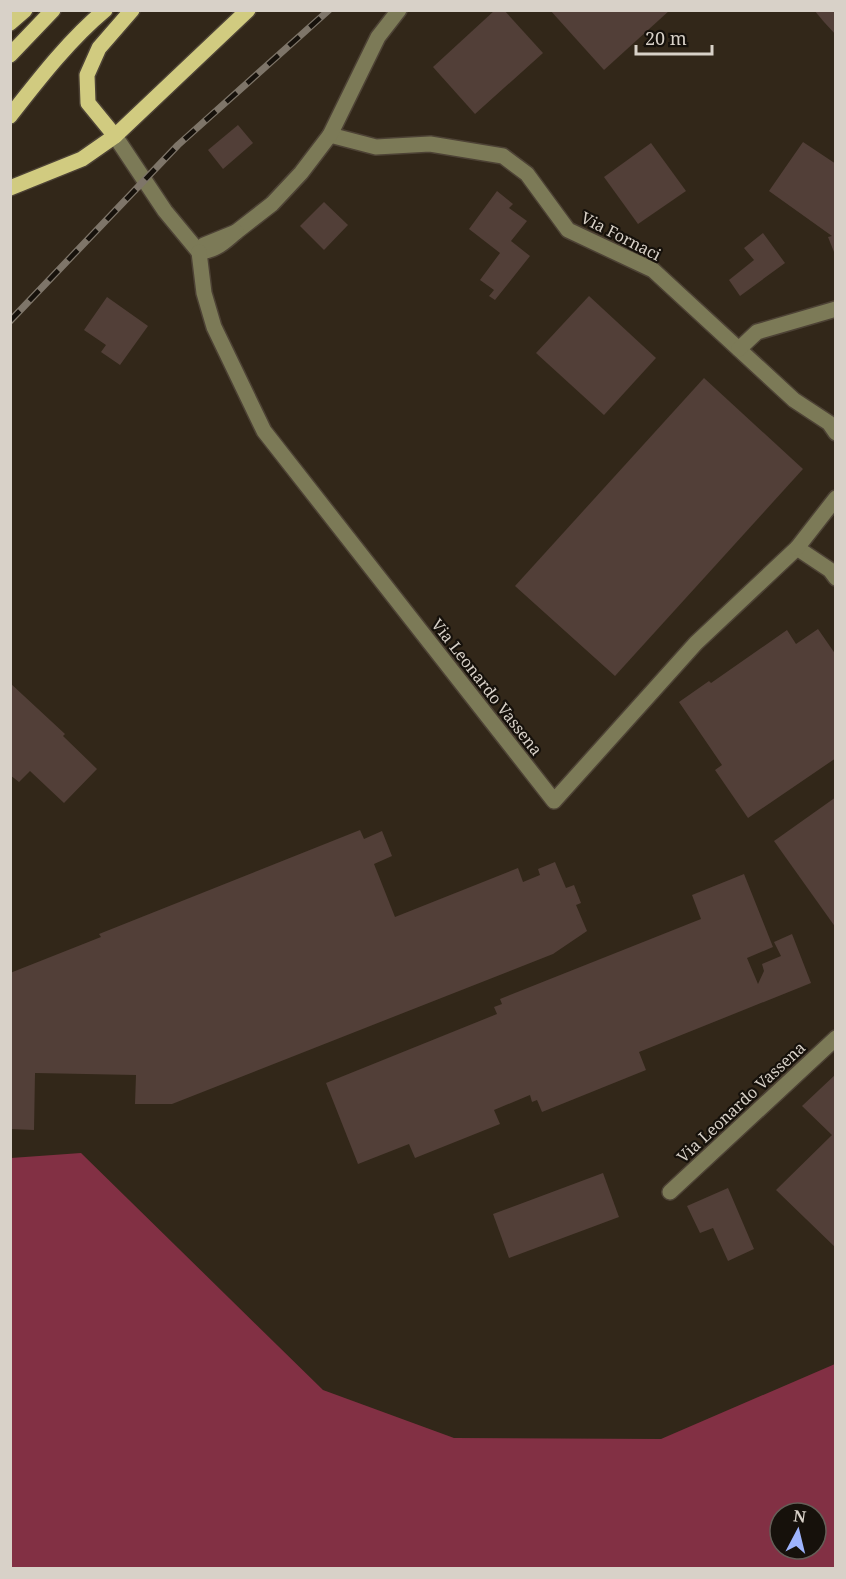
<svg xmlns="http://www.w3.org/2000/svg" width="846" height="1579" viewBox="0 0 846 1579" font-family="'Noto Serif',serif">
<rect width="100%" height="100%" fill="#322719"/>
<path fill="#823044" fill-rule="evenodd" d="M81 1153 323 1390 454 1438 661 1439 835 1364V1568H11V1158ZM780 1513H816V1549H780Z"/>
<g fill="#523f38">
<path d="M495 10H504L543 53 475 114 433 67Z"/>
<path d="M550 10H670L604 70Z"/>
<path d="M814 10H836V35L824 22Z"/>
<path d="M238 125 253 143 223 169 208 150Z"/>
<path d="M803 142 836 164V257L828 237 832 236 769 191Z"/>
<path d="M651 143 686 191 638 224 604 177Z"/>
<path d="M497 191 513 204 509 208 527 221 511 241 530 256 495 300 489 296 494 290 480 280 500 253 469 229Z"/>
<path d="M324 202 348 225 324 250 300 226Z"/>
<path d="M763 233 785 263 740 296 729 280 754 260 744 248Z"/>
<path d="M589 296 656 358 604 415 536 353Z"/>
<path d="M107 297 148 326 120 365 101 352 106 345 84 330Z"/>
<path d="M704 378 803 469 615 676 515 586Z"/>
<path d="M818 629 836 655V758L748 818 715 770 722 765 679 702 709 681 711 683 787 630 796 644Z"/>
<path d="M10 683 65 734 63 736 97 769 64 803 30 771 19 782 10 775Z"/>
<path d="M836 797V928L774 841Z"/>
<path d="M360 830 364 839 382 831 392 856 374 864 395 917 518 868 523 882 540 875 538 869 555 862 566 888 574 885 581 903 576 905 587 931 553 954 172 1104H135L136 1075 35 1073 34 1130 10 1129V973L101 937 99 934Z"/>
<path d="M744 874 773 947 747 958 758 984 764 971 762 964 781 956 774 942 792 934 811 983 639 1052 646 1070 542 1112 537 1100 532 1102 530 1095 494 1110 500 1124 415 1158 409 1144 358 1164 326 1083 497 1014 494 1007 502 1004 500 999 701 919 692 895Z"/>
<path d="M836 1074V1248L776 1190 832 1135 802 1106Z"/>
<path d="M603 1173 619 1217 509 1258 493 1214Z"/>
<path d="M728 1188 754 1249 728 1261 713 1228 700 1233 687 1206Z"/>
</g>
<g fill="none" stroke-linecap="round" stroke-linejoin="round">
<g stroke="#4d4235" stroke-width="18">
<g id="minor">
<path d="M330 135 376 147 430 144 503 156 527 174 568 230 653 270 794 400 829 423 836 433"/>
<path d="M115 136 165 211 199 252"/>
<path d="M236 232 272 204 301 173 330 135 378 37 399 10"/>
<path d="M236 232C225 242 215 251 199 252L204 245Z"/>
<path d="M199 252 204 293 214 327 264 431 554 801 696 643 797 548 830 570 836 578"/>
<path d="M739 349 757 332 836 309"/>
<path d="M797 548 836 498"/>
<path d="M670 1192 836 1038"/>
</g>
</g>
<g stroke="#4d4235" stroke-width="18">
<g id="major">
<path d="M10 23 25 10"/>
<path d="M10 55 53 10"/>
<path d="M10 116C39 79 69 40 105 10"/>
<path d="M115 136 88 103 87 75 99 48 132 10"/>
<path d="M10 188 82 159 115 136 248 10"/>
</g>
</g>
<use href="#minor" stroke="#7c7a57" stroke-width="15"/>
<use href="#major" stroke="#d1cb80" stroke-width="15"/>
<g stroke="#7e7569" stroke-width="7">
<path id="rail" d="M10 321 178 145 329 10"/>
</g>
<use href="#rail" stroke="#16110b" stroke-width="4.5" stroke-dasharray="14" stroke-linecap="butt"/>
</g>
<g text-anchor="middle" stroke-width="4.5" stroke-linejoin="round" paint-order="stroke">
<g font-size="16" fill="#d8d1c8" stroke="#16110b">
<text transform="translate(621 236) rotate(27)" y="6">Via Fornaci</text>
<text transform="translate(487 687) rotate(52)" y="6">Via Leonardo Vassena</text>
<text transform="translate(741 1102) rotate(-43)" y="6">Via Leonardo Vassena</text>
</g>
</g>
<rect width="846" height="1579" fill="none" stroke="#d8d1c8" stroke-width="24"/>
<g transform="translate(798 1531) rotate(7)"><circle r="28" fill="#16110b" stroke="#645e57" stroke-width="1.5"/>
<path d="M0-4.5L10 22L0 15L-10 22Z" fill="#9eb4fd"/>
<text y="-9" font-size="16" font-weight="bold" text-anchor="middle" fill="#d8d1c8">N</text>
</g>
<path d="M636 45v9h76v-9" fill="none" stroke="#d8d1c8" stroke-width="3"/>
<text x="645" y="45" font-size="18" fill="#d8d1c8" stroke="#16110b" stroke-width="4.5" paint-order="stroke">20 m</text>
</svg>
